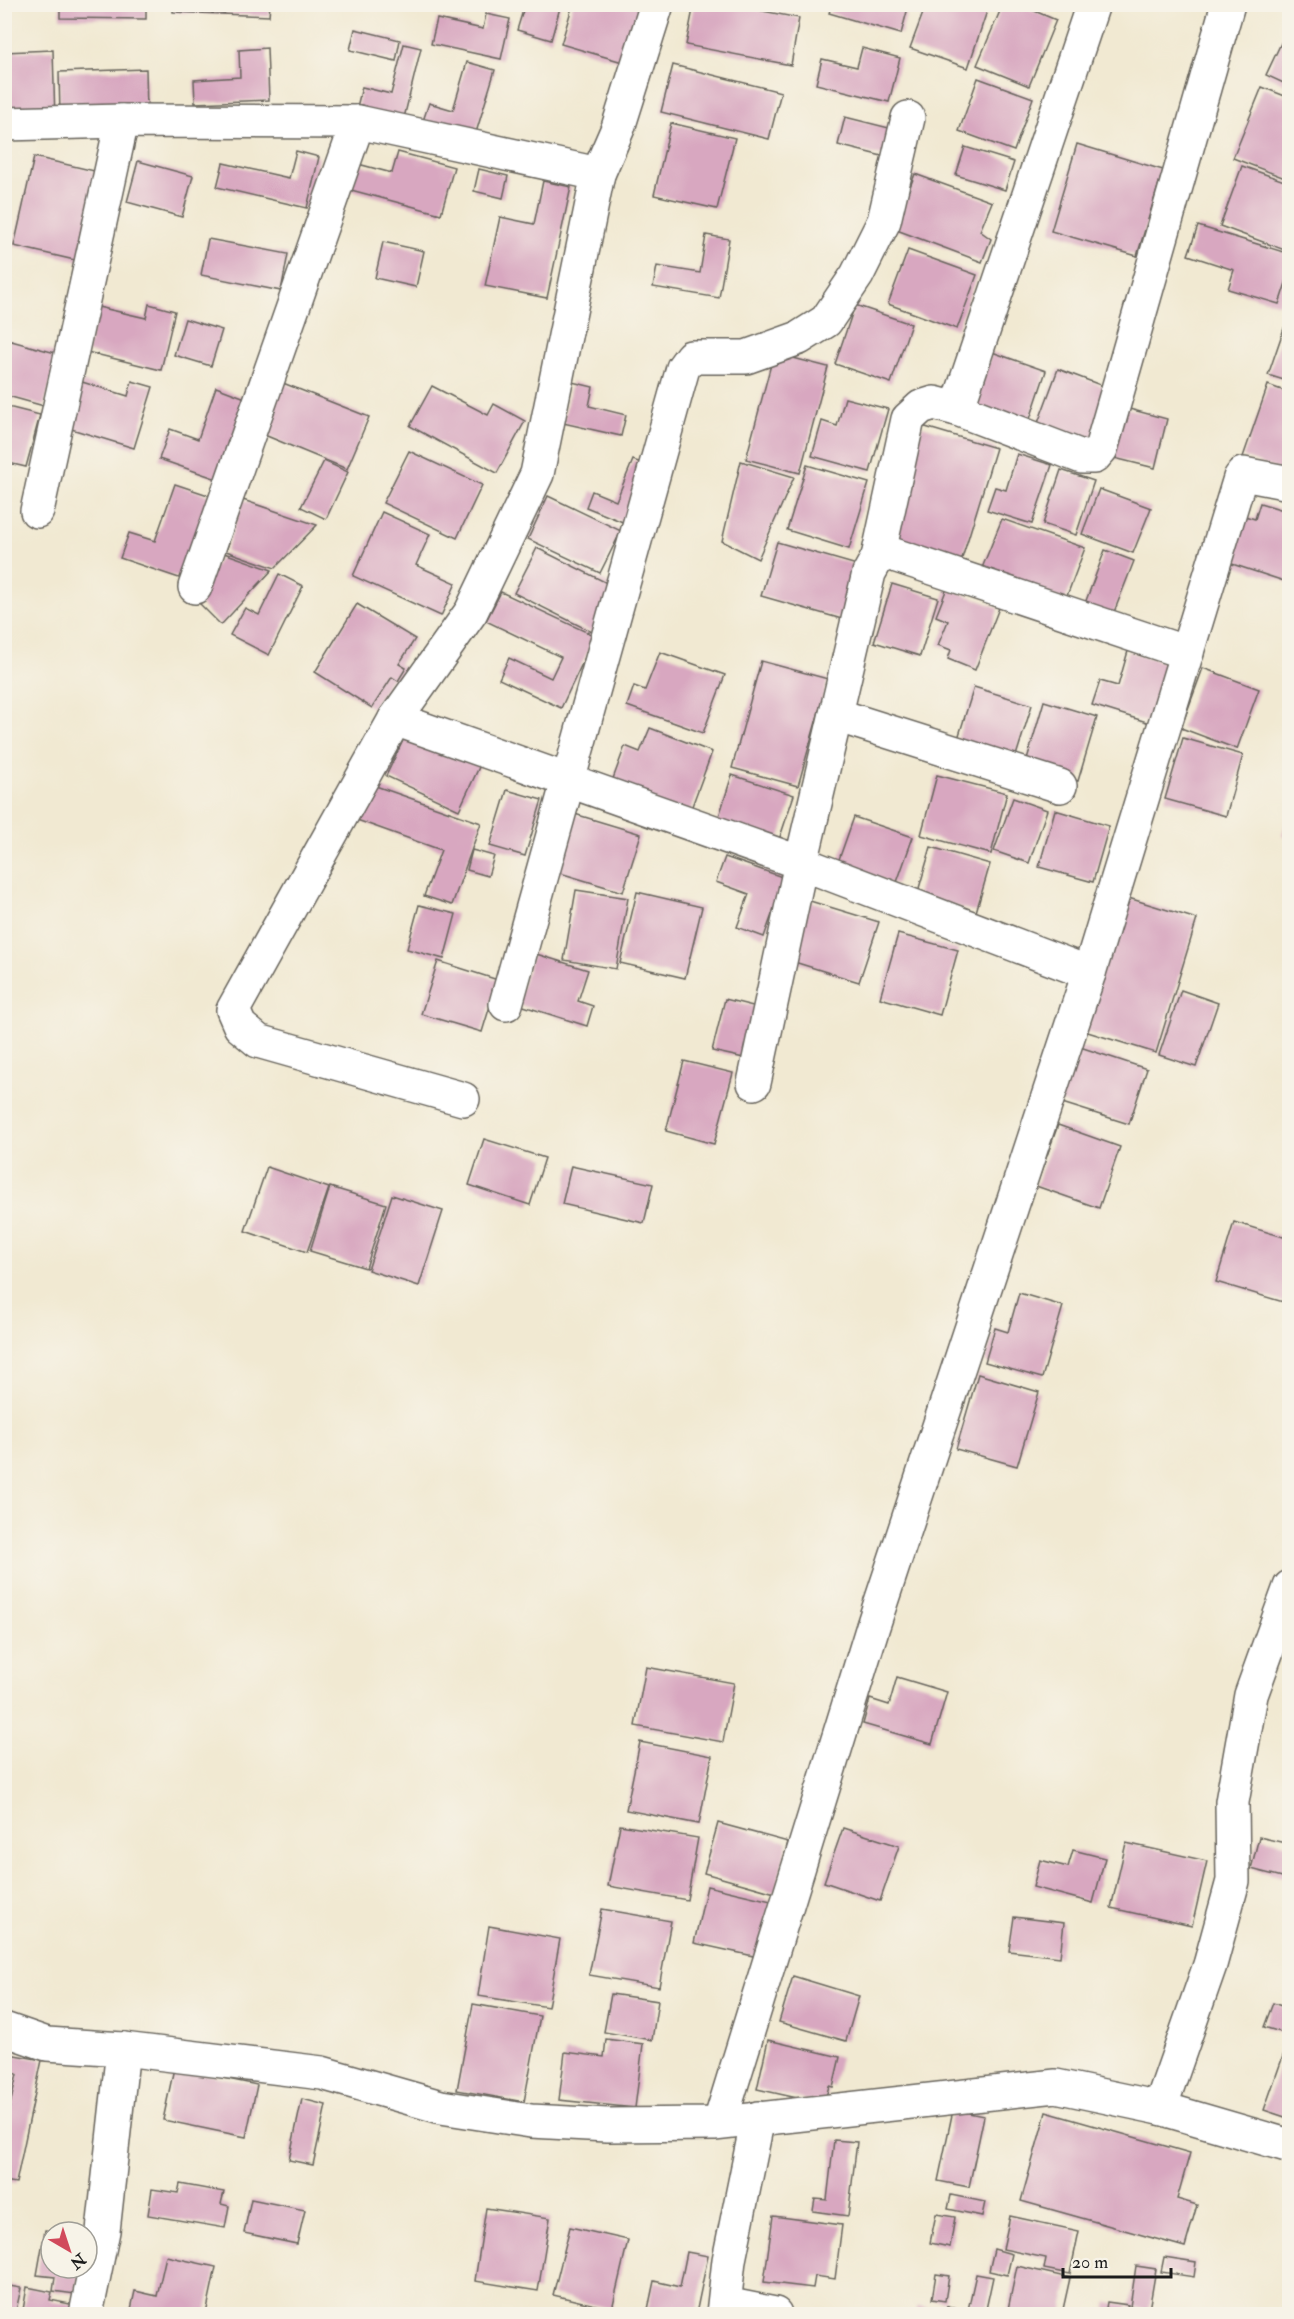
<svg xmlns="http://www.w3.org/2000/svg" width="1294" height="2319" viewBox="0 0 1294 2319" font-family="'IM FELL Double Pica',serif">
<rect width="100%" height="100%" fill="#f7f3e8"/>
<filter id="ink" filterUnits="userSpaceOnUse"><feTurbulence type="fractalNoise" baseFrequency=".0167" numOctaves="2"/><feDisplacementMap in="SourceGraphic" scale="12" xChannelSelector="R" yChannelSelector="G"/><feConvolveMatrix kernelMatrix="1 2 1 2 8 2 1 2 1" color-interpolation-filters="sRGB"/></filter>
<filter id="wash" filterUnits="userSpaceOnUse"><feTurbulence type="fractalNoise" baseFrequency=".008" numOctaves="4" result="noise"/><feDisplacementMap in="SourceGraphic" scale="24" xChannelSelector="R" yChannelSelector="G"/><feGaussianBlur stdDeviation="1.35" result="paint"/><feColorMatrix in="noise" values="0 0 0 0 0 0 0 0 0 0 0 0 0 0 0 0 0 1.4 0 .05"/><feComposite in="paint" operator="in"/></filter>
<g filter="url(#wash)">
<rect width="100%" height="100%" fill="#f1e9d2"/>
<g id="blocks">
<g fill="#d8a7c0">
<path d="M60 4H146V19L60 18Z"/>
<path d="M173 4H270L269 16 173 12Z"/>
<path d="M525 4H561L551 40 517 30Z"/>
<path d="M573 4H645L626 63 561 44Z"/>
<path d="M694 4H727L799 18 791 65 686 45Z"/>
<path d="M832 4H909L901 34 829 13Z"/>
<path d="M1003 4H1018L1056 20 1029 86 977 65Z"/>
<path d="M926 5H967L987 11 968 68 910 48Z"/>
<path d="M486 14 510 19 501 59 431 44 437 19 483 29Z"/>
<path d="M1290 24V86L1266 75Z"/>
<path d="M355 29 400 40 396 61 350 50Z"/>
<path d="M404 44 421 48 403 122 356 111 362 87 391 94Z"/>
<path d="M267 48 269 100 195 103 194 80 240 77 239 50Z"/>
<path d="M862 48 900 58 889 102 816 84 822 59 857 67Z"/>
<path d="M53 50 55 121 4 122V52Z"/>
<path d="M467 62 495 70 475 136 423 121 429 103 453 110Z"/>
<path d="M673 65 781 92 769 139 661 112Z"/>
<path d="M146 69 147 113 60 116 59 72Z"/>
<path d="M978 78 1033 98 1014 151 959 131Z"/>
<path d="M1262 87 1290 98V180L1233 158Z"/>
<path d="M845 117 893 129 886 157 838 145Z"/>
<path d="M671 123 735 138 717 209 654 195Z"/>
<path d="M1077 144 1163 170 1137 256 1051 231Z"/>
<path d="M965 147 1014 162 1005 190 956 175Z"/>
<path d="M296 151 319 157 307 208 217 187 223 163 289 178Z"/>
<path d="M398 152 454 167 441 214 351 190 358 164 392 173Z"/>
<path d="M34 157 99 172 79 261 14 246Z"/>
<path d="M138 161 193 176 182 217 127 202Z"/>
<path d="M1242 166 1290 183V252L1220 226Z"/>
<path d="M479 169 508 176 503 198 474 191Z"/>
<path d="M915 174 992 202 980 231 991 239 982 262 894 229Z"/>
<path d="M543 181 571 187 547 298 485 286 500 217 534 224Z"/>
<path d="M1198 226 1290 254V271L1279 304 1228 289 1234 270 1188 255Z"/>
<path d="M706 235 729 239 719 298 653 287 657 266 700 273Z"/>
<path d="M208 239 288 254 281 291 201 275Z"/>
<path d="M383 242 424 251 416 287 375 278Z"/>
<path d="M908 250 977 275 957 329 888 304Z"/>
<path d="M149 304 175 311 161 370 87 352 98 307 146 318Z"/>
<path d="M855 305 911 324 891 383 835 364Z"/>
<path d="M1290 311V382L1268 375Z"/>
<path d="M185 319 222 330 211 366 174 355Z"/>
<path d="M4 339 59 354 44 406 4 395Z"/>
<path d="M992 352 1046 371 1027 428 972 409Z"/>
<path d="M774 353 828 367 800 473 746 459Z"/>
<path d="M1058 369 1111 389 1088 451 1035 431Z"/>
<path d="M132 381 153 387 134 448 68 428 82 382 128 396Z"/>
<path d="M572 382 593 387 589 406 626 415 621 436 563 423Z"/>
<path d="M283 383 369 417 347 469 262 434Z"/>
<path d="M1268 385 1290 393V474L1243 457Z"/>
<path d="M432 386 488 415 494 404 525 421 497 473 410 426Z"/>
<path d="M216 387 248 399 220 480 159 459 170 429 198 439Z"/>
<path d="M845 398 888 409 870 472 812 456 822 421 837 426Z"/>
<path d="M4 406 40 415 26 467 4 462Z"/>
<path d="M1118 406 1167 419 1155 468 1106 456Z"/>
<path d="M922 426 996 448 960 565 886 543Z"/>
<path d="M409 451 482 485 457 538 383 503Z"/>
<path d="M1017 454 1052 465 1032 524 987 510 995 487 1006 490Z"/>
<path d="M633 460 652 467 630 525 586 507 592 491 616 501Z"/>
<path d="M324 461 348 472 326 519 301 507Z"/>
<path d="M741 461 794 477 758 559 722 541Z"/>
<path d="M807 465 869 483 849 549 787 530Z"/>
<path d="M1061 470 1094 481 1076 535 1043 524Z"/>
<path d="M175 484 211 496 182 579 120 558 129 533 155 541Z"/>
<path d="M1099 489 1151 508 1133 553 1082 534Z"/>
<path d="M548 496 621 531 600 573 528 539Z"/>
<path d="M243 500 317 525 275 568 226 551Z"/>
<path d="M1260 503 1290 512V583L1226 562 1241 515 1255 519Z"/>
<path d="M382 512 430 534 416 565 456 583 441 616 353 576Z"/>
<path d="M1002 519 1085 548 1065 601 982 568Z"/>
<path d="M777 542 857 565 842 619 761 596Z"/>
<path d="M537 548 619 589 596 634 514 593Z"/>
<path d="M1105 550 1134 561 1109 625 1081 614Z"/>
<path d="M224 553 272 570 221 625 193 597Z"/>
<path d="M279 574 303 586 269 655 230 635 245 608 259 615Z"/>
<path d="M892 584 938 598 920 656 874 642Z"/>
<path d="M947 588 999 608 975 670 948 659 951 650 938 645 948 621 936 616Z"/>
<path d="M501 592 595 636 561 708 499 679 509 658 551 678 561 657 486 621Z"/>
<path d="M357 604 415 639 399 664 406 668 398 681 392 677 372 708 315 672Z"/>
<path d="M1128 651 1169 664 1150 723 1092 705 1100 681 1118 686Z"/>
<path d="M660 652 725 675 703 733 627 706 634 686 645 690Z"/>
<path d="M761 661 828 679 798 786 732 768Z"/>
<path d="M1203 668 1259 689 1237 749 1181 728Z"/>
<path d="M974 687 1032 705 1014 762 956 745Z"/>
<path d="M1044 701 1097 717 1078 781 1025 766Z"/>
<path d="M650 728 712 752 688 817 610 787 625 746 640 752Z"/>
<path d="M408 730 480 765 459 810 386 776Z"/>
<path d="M1183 738 1243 755 1226 816 1165 799Z"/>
<path d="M732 775 794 795 777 846 716 826Z"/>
<path d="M937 775 1007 793 991 854 921 835Z"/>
<path d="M370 784 481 823 452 905 424 896 441 850 357 820Z"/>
<path d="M507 790 542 800 525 856 490 846Z"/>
<path d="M1013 798 1047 810 1029 863 994 851Z"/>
<path d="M1055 810 1109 826 1093 882 1039 867Z"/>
<path d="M568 812 641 834 623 892 550 870Z"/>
<path d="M1289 813H1290V838L1282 836Z"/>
<path d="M854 817 913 837 896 885 837 865Z"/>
<path d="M931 847 990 864 976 912 917 895Z"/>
<path d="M472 850 494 856 488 876 467 870Z"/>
<path d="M725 857 785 878 764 937 737 927 749 894 716 882Z"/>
<path d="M576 890 628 898 616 969 564 960Z"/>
<path d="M637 892 702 907 685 978 620 963Z"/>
<path d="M1122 896 1197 919 1156 1053 1081 1030Z"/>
<path d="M810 901 879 922 859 982 791 961Z"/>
<path d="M419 905 456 914 444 959 407 949Z"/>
<path d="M898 934 958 950 940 1015 880 998Z"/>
<path d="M533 953 588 970 578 1001 593 1006 587 1026 517 1004Z"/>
<path d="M438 961 498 980 482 1032 421 1014Z"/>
<path d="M1181 990 1218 1003 1196 1067 1159 1055Z"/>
<path d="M725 999 757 1007 744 1058 712 1051Z"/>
<path d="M1077 1046 1147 1069 1129 1124 1059 1102Z"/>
<path d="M684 1061 733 1073 714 1144 666 1131Z"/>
<path d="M1058 1125 1120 1147 1099 1208 1036 1186Z"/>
<path d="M484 1139 545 1158 530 1205 469 1185Z"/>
<path d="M571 1166 653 1184 644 1223 562 1204Z"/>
<path d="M267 1167 329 1188 307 1252 245 1231Z"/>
<path d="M330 1187 386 1204 366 1268 310 1251Z"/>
<path d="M392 1195 443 1211 419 1286 368 1270Z"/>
<path d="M1234 1222 1290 1239V1304L1216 1282Z"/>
<path d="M1019 1293 1063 1306 1042 1378 985 1362 995 1328 1008 1332Z"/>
<path d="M978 1374 1039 1392 1017 1466 956 1449Z"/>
<path d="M646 1667 734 1683 723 1742 635 1726Z"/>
<path d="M897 1677 947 1692 932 1744 863 1724 870 1699 889 1705Z"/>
<path d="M640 1742 712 1756 699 1824 626 1810Z"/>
<path d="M718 1823 788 1842 775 1893 704 1873Z"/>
<path d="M620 1825 698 1838 687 1900 608 1886Z"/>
<path d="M843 1828 899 1846 880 1901 824 1882Z"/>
<path d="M1259 1837 1290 1844V1879L1251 1869Z"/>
<path d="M1126 1843 1207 1861 1192 1926 1111 1908Z"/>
<path d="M1073 1850 1105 1858 1093 1903 1033 1887 1040 1860 1068 1867Z"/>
<path d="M707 1886 771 1901 758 1957 694 1943Z"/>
<path d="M602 1909 671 1921 659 1987 589 1975Z"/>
<path d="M1014 1917 1064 1923 1060 1957 1009 1951Z"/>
<path d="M489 1926 560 1939 548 2007 478 1996Z"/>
<path d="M793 1976 859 1996 846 2041 779 2022Z"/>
<path d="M611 1994 658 2001 652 2040 604 2032Z"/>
<path d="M1273 2003 1290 2009V2035L1264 2027Z"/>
<path d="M473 2004 540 2016 524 2102 457 2090Z"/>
<path d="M606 2039 643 2044 635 2108 559 2100 565 2052 604 2057Z"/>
<path d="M1289 2039 1290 2114 1288 2118 1264 2110Z"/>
<path d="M768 2040 840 2057 833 2087 829 2086 824 2104 757 2089Z"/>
<path d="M4 2053 42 2060 16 2183 4 2181V2132L17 2074 4 2072Z"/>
<path d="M174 2068 257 2085 246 2137 163 2120Z"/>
<path d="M302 2099 326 2105 313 2165 289 2160Z"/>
<path d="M953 2110 984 2116 969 2187 938 2181Z"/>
<path d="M1046 2112 1190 2153 1177 2199 1197 2205 1185 2247 1021 2201Z"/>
<path d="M834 2140 857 2142 848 2216 813 2211 815 2199 827 2200Z"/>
<path d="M180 2184 224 2192 221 2204 229 2206 225 2228 148 2215 152 2189 178 2193Z"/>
<path d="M951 2195 985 2202 982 2216 948 2209Z"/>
<path d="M251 2199 305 2210 297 2244 244 2233Z"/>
<path d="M486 2208 550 2218 538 2291 475 2281Z"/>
<path d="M936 2214 955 2217 950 2247 930 2243Z"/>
<path d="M773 2216 842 2225 835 2279 815 2276 813 2288 764 2282Z"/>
<path d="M1010 2216 1079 2231 1070 2274 1044 2269 1046 2258 1003 2249Z"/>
<path d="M570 2227 628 2240 612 2309 553 2295Z"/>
<path d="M45 2230 51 2231V2268H80L75 2294 53 2291 55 2277 37 2275Z"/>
<path d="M994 2249 1012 2254 1007 2275 989 2271Z"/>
<path d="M687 2252 708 2256 696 2314H647L654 2281 680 2287Z"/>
<path d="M166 2256 216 2267 206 2314H130L135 2291 157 2296Z"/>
<path d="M1164 2257 1196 2262 1194 2277 1161 2272Z"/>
<path d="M1017 2266 1070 2278 1062 2314H1007Z"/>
<path d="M1136 2266 1156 2269 1149 2310 1130 2307Z"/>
<path d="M936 2274 949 2276 945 2301 932 2299Z"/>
<path d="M976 2274 993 2277 985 2314H946L947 2306 968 2310Z"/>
<path d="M4 2285 21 2288 16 2311 4 2309Z"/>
<path d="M27 2287 52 2292 50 2300 75 2305 73 2314H48L23 2310Z"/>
<path d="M1107 2302 1128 2305 1126 2314H1105Z"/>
<path d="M918 2306 929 2308 928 2314H916Z"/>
</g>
</g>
</g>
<g filter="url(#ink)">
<use href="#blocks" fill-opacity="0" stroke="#67645c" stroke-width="1.5"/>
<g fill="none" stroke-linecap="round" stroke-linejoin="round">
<g stroke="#67645c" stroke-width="36">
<g id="minor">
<path d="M4 124 122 121 358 122 598 174"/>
<path d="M957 409 1093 4"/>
<path d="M37 511 122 121"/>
<path d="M878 557 908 419 921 407 934 403 957 409 1082 457H1094L1101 449 1228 4"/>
<path d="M195 587 358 122"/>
<path d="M836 715 1060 786"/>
<path d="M395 719 801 863 1089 973"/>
<path d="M506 1004 683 368 691 357H746L799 338 826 321 857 275 884 221 908 118"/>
<path d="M754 1083 801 863 869 573 878 557 891 554 1187 653"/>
<path d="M463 1099 258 1041 240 1026 233 1010 395 719 471 612 537 474 598 174 618 128 657 4"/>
<path d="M4 2029 47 2044 123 2049 322 2073 441 2107 531 2121 607 2125 714 2124 1056 2086 1160 2108 1290 2146"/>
<path d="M1160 2108 1210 1965 1233 1881 1232 1802 1251 1695 1290 1587"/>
<path d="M720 2122 873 1626 1089 973 1240 478 1243 474 1290 483"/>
<path d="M725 2304 775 2314"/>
<path d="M86 2314 103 2231 123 2049"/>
<path d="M723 2314 729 2260 758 2118"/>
</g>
</g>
<use href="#minor" stroke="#fff" stroke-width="33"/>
</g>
</g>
<rect width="1294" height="2319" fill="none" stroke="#f7f3e8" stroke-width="24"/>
<g transform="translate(69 2250) rotate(141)"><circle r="28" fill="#f7f3e8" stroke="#9f9d96" stroke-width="1.5"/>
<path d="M0-4.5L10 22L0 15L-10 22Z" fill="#d1495b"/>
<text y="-9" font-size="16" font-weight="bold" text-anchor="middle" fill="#1c1c1c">N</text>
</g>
<path d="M1063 2268v9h108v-9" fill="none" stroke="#1c1c1c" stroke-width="3"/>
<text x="1072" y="2268" font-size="18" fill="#1c1c1c" stroke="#f7f3e8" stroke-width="4.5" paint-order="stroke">20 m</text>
</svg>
